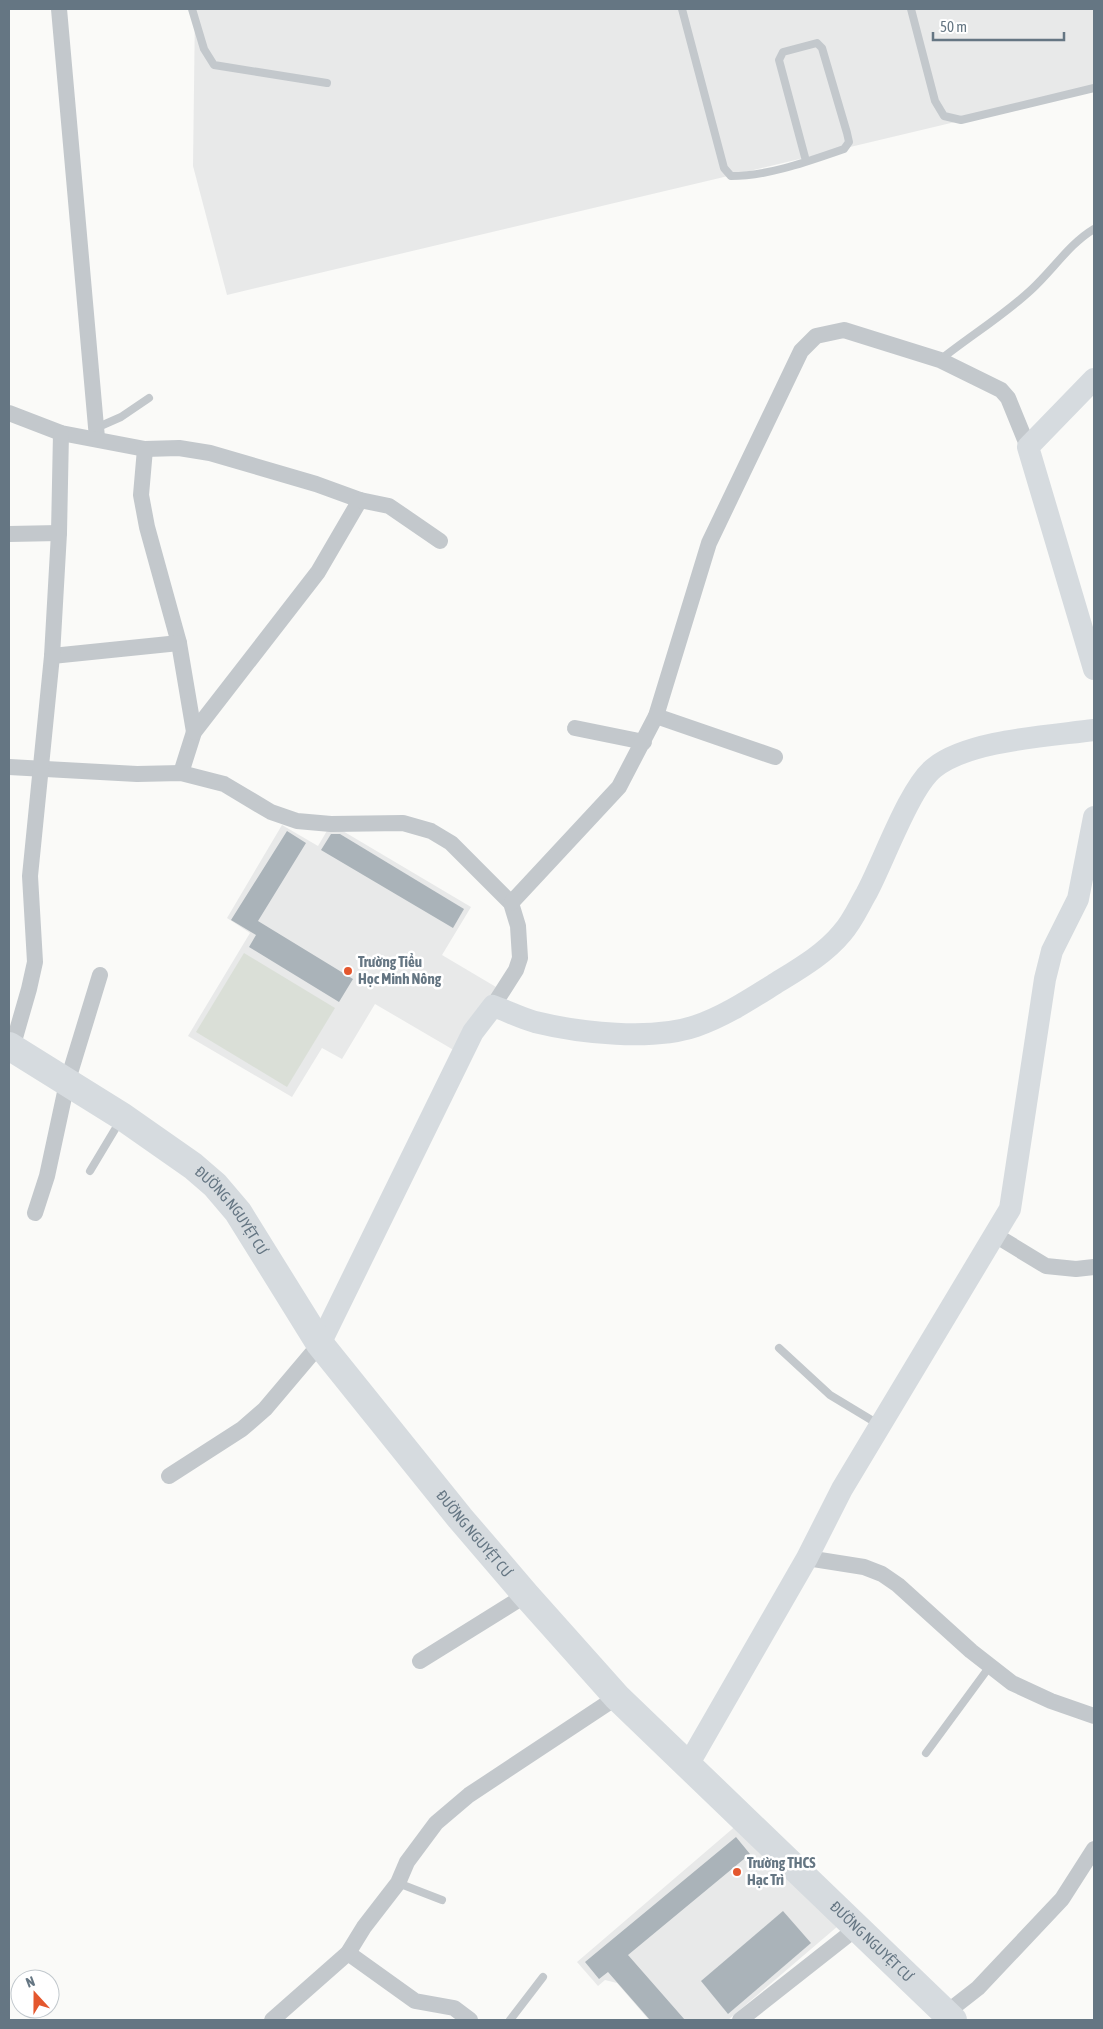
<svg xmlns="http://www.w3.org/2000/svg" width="1103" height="2029" viewBox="0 0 1103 2029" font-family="'Asap Condensed',sans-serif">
<rect width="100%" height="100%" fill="#fafaf8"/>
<g fill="#e8e9e9">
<path d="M195 9H1094V89L227 295 193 166Z"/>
<path d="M331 824 471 907 442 955 496 987 457 1052 375 1004 342 1059 322 1048 292 1097 188 1036 250 933 227 918 282 825 318 846Z"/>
<path d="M745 1818 838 1926 728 2020H649L617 1983 605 1980 598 1986 577 1962Z"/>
</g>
<path fill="#dadfd7" d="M244 953 335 1008 287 1087 196 1032Z"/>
<g fill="#aab3b9">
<path d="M287 831 306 843 258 921 353 979 339 1002 249 947 256 935 231 920Z"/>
<path d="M331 834H340L464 909 453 928 321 850Z"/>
<path d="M736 1837 750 1854 628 1955 685 2020H650L608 1972 599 1979 585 1962Z"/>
<path d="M783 1911 811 1943 728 2014 701 1981Z"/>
</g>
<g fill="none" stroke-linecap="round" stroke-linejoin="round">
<g stroke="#c3c8cc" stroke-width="8">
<path d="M192 9 204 49 214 65 327 83"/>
<path d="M682 9 724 168 731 176C769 176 809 161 844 149L849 142 847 133 822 48 817 43 783 52 779 60 806 161"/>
<path d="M911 9 935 101 944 116 961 120 1094 88"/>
<path d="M940 360C970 336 1003 316 1031 290 1053 270 1069 244 1094 229"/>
<path d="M96 428 121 417 149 398"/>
<path d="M90 1171 120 1121"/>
<path d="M779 1348 830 1395 878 1424"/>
<path d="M926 1753 990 1666"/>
<path d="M398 1883 442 1900"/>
<path d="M510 2020 543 1977"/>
</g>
<g stroke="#c3c8cc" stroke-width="16">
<path d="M59 9 97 438"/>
<path d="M9 413 61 433 145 449 179 448 210 453 316 484 360 500 318 572 194 732 181 773"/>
<path d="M145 449 141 495 147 527 179 643 194 732"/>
<path d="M360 500 389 506 440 541"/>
<path d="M9 534 59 533"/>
<path d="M52 656 179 643"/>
<path d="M656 716 775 757"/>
<path d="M575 728 644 742"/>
<path d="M9 767 137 774 181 773 224 784 271 812 297 821 331 824 403 823 431 831 451 843 511 903 518 926 520 958 516 970 493 1006"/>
<path d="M511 903 619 787 656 716 709 543 801 351 816 336 844 330 940 360 1001 390 1008 398 1028 447"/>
<path d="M12 1048 29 989 35 962 30 876 52 656 59 533 61 433"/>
<path d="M35 1213 47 1176 67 1083 100 975"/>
<path d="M995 1235 1046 1266 1076 1269 1094 1267"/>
<path d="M169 1476 242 1429 265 1409 320 1344"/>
<path d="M807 1558 864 1567 882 1574 898 1585 971 1651 1012 1683 1051 1701 1094 1716"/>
<path d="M420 1661 526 1595"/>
<path d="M348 1953 415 2001 454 2008 470 2020"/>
<path d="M272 2020 348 1953 364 1927 398 1883 407 1862 436 1823 469 1795 617 1697"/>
<path d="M740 2020 858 1927"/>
<path d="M949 2020 946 2013 978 1988 1062 1899 1094 1849"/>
</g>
<g stroke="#d6dbdf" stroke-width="22">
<path d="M1094 379 1028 447 1094 669"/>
<path d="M320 1344 473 1032 493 1006C507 1011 521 1018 535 1022 580 1033 652 1041 696 1026 723 1017 749 1000 773 985 797 970 824 955 842 933 852 922 859 906 866 894 883 863 909 788 934 768 968 740 1050 736 1094 730"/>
<path d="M688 1765 807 1558 842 1489 1010 1209 1045 979 1052 951 1078 899 1094 817"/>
</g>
<path stroke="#d6dbdf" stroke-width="28" id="s1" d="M9 1046 123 1117 193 1166 215 1185 238 1212 320 1344 460 1518 526 1595 617 1697 953 2020"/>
</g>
<g fill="#e4572e" stroke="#fff" stroke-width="2">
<circle cx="348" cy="971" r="5"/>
<circle cx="737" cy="1872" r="5"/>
</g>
<g text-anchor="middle" stroke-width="5" stroke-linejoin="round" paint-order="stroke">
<g font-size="15" font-weight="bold" fill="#657683" stroke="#fff" text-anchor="start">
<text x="358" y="967">Trường Tiểu<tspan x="358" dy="17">Học Minh Nông</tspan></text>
<text x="747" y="1868">Trường THCS<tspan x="747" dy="17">Hạc Trì</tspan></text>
</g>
<g font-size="15" fill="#657683" stroke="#fff">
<text dy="5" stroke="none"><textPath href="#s1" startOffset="279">ĐƯỜNG NGUYỆT CƯ</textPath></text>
<text dy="5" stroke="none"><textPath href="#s1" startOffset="684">ĐƯỜNG NGUYỆT CƯ</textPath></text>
<text dy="5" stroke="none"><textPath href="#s1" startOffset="1254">ĐƯỜNG NGUYỆT CƯ</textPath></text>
</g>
</g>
<rect width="1103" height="2029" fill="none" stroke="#657683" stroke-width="20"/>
<g transform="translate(35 1994) rotate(339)"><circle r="24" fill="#ffffff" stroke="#c1c8cd"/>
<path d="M0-4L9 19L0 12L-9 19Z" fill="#e4572e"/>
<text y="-8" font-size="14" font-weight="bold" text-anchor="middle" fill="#657683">N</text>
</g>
<path d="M933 32v8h131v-8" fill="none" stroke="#657683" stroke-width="2.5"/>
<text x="940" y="32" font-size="15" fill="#657683" stroke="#ffffff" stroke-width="4" paint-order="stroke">50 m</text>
</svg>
